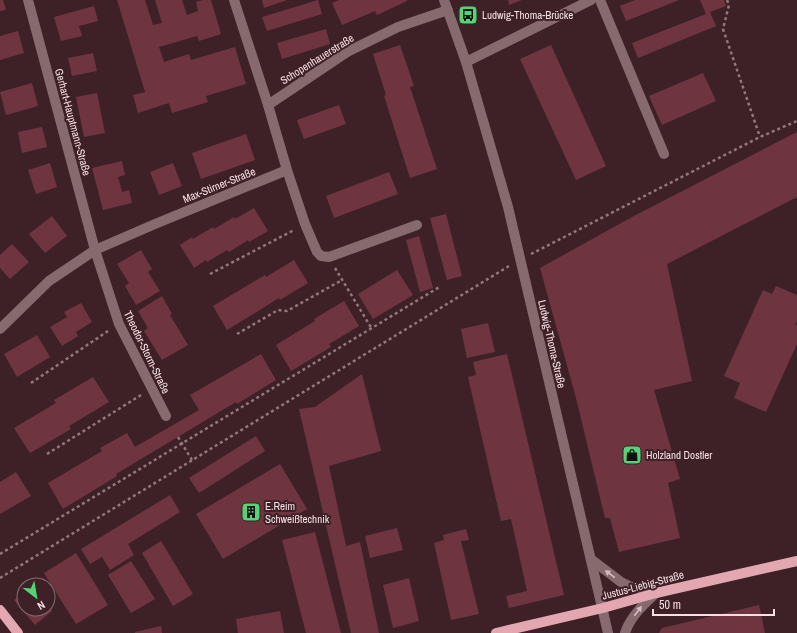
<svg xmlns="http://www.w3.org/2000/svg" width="797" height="633" viewBox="0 0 797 633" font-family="'Archivo Narrow',sans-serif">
<rect width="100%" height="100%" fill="#3e2127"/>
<g fill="#6e3541">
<path d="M0 0H3L6 10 0 11Z"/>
<path d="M117 0H145L153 25 162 23 155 0H182L187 15 198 11 196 2 203 0H211L221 34 199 41 197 36 159 47 164 62 189 54 191 60 235 47 246 84 206 96 208 102 172 113 169 103 138 113 133 95 145 92Z"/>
<path d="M262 0H287L264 8Z"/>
<path d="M318 0 322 14 267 31 262 17Z"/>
<path d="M339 0H407V1L377 15 375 11 342 25 332 3Z"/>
<path d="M508 0H522L509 5Z"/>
<path d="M635 0H679L626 21 620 6Z"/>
<path d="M700 0H724L726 6 710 12 716 26 638 58 632 43 706 14Z"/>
<path d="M94 6 98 21 79 26 82 36 61 41 54 17Z"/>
<path d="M326 29 330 44 282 59 277 43Z"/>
<path d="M18 31 24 53 0 60V36Z"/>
<path d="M400 45 414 86 410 87 437 169 410 178 384 96 386 95 373 54Z"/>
<path d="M551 45 606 166 576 180 520 59Z"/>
<path d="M93 53 97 71 72 76 68 58Z"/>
<path d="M703 73 716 101 662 125 649 96Z"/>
<path d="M32 83 38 106 6 115 0 92Z"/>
<path d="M97 93 105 133 84 137 76 97Z"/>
<path d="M339 105 346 124 304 139 297 120Z"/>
<path d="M42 127 47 147 22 153 18 132Z"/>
<path d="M797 132V197L667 264 692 381 654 390 680 479 668 483 680 538 619 552 610 518H605L576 398 540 268 632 217Z"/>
<path d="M246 134 255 160 201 179 192 153Z"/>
<path d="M122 161 125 175 118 177 120 184 122 192 129 190 132 203 103 210 92 168Z"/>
<path d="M50 163 57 187 36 194 28 170Z"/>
<path d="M173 163 182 186 159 195 150 172Z"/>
<path d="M389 172 398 194 334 218 326 196Z"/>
<path d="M254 208 268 231 249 242 248 240 229 252 227 250 207 262 206 260 194 268 180 245 192 237 193 239 213 227 214 229 234 217 235 219Z"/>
<path d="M446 214 462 276 447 280 430 218Z"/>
<path d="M52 216 67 236 45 253 29 234Z"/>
<path d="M419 236 433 288 420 292 406 240Z"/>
<path d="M12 244 29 262 10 279 0 268V255Z"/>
<path d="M141 250 152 269 148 272 160 291 136 305 125 286 129 283 117 264Z"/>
<path d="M294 260 308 283 280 300 279 298 227 330 213 306 265 275 266 277Z"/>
<path d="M397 270 413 295 373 319 358 294Z"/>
<path d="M776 286 797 295V321L795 325H797V344L766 412 734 398 740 383 724 376 763 290 772 294Z"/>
<path d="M162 296 172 314 170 315 188 345 162 360 144 331 148 328 138 311Z"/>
<path d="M344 301 359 326 329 344 331 347 291 371 276 345 315 321 314 319Z"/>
<path d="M81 303 92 322 76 332 78 336 62 346 50 327 67 317 64 312Z"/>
<path d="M488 323 495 352 467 358 461 329Z"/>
<path d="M37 335 50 357 17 377 4 354Z"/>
<path d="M261 354 276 380 237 404 236 402 116 474 117 476 63 509 48 483 102 451 100 448 127 433 135 447 199 410 190 395Z"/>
<path d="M507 354 564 595 509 608 506 596 527 591 511 519 501 521 468 377 476 375 473 362Z"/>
<path d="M362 374 381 451 329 466 346 546 360 542 379 633H351L299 409 315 407Z"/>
<path d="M93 377 109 402 69 426 71 429 30 453 14 428 56 403 54 400Z"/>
<path d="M256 436 265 451 199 493 189 478Z"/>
<path d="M280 464 307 509 223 559 196 514Z"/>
<path d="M16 472 31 496 0 514V482Z"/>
<path d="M170 495 180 512 128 544 134 555 110 570 102 557 90 564 81 549Z"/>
<path d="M397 528 403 550 370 558 365 536Z"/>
<path d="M466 529 469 540 461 541 479 614 451 620 434 543 444 540 443 535Z"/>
<path d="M315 532 341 633H306L282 540Z"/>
<path d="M161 541 193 594 173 606 142 553Z"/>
<path d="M76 553 108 605 76 624 44 573Z"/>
<path d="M131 561 155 599 131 613 108 575Z"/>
<path d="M409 578 419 621 393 628 383 585Z"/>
<path d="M24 593V609H48V606L52 611 35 625 14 600Z"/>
<path d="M759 605 765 633H659L662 628Z"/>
<path d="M280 611 284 633H238L236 619Z"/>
<path d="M161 626 162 633H135V632Z"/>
</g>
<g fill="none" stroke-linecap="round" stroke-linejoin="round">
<g stroke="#92787d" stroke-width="2.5" stroke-dasharray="3 3" stroke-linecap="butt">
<path d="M727 0 729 5 723 29 760 137"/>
<path d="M531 254 760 137 797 121"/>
<path d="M335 268 372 329"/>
<path d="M210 274 294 230"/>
<path d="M237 334 278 310 287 311 342 280"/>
<path d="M31 383 108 331"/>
<path d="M178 437 192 460"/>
<path d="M47 454 141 395"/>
<path d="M0 554 441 286"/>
<path d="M0 578 509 266"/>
</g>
<g stroke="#866a6e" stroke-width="10">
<path d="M28 0 95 250 119 324 166 416"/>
<path d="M234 0 268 105 287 170 305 224 317 252 321 256 329 257 417 225"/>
<path d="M444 0 466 62 508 207 608 633"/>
<path d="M600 0 664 154"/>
<path d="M466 62 591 0"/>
<path d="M268 105 347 52 398 27 448 10"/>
<path d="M0 329 49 281 95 250 155 224 287 170"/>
<path d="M592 560 621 582 629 586 656 593"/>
<path d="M625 633C630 617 644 604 656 593"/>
</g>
<g stroke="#e2a7b1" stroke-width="10">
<path d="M0 610 18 633"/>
<path d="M496 633 603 608 656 593 797 561"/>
</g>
</g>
<defs><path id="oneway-solid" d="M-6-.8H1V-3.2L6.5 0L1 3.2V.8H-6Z"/></defs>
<g fill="#d4bdc0">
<use href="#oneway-solid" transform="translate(610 574) rotate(-144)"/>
<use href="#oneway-solid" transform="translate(638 611) rotate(-53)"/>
</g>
<defs>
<g id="bus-square" transform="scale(1)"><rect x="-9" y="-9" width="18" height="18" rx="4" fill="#50d674" stroke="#3e2127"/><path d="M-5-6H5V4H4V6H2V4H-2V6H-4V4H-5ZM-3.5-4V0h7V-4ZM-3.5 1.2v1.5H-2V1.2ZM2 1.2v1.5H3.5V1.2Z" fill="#111"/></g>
<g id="shop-square" transform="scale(1)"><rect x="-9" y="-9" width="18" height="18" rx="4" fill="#50d674" stroke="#3e2127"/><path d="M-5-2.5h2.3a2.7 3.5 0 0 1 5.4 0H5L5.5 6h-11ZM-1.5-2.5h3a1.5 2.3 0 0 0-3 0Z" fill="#111"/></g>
<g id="building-square" transform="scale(1)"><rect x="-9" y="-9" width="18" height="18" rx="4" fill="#50d674" stroke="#3e2127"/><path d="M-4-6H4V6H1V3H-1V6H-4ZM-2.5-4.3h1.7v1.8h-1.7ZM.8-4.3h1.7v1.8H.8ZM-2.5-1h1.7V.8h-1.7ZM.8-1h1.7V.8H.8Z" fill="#111"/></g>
</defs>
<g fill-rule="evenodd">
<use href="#bus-square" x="468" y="15"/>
<use href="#shop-square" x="632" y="455"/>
<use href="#building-square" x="251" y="512"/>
</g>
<g text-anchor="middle" stroke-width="4" stroke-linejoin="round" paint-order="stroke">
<g font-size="11" fill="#f5e0e3" stroke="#3e2127" text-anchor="start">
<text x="482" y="19">Ludwig-Thoma-Brücke</text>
<text x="646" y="459">Holzland Dostler</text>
<text x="265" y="510">E.Reim<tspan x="265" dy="13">Schweißtechnik</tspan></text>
</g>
<g font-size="11" fill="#f5e0e3" stroke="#3e2127">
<text transform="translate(317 59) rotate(-32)" y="4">Schopenhauerstraße</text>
<text transform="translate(73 122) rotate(75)" y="4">Gerhart-Hauptmann-Straße</text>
<text transform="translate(219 185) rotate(-22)" y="4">Max-Stirner-Straße</text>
<text transform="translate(552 344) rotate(77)" y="4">Ludwig-Thoma-Straße</text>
<text transform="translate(147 352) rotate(64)" y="4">Theodor-Storm-Straße</text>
<text transform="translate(643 585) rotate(-15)" y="4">Justus-Liebig-Straße</text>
</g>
</g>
<g transform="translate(36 597) rotate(149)"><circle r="19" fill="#3e2127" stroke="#876d72"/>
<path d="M0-3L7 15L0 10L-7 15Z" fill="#50d674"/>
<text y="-6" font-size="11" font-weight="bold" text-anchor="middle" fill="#f5e0e3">N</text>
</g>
<path d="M653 609v6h121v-6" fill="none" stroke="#f5e0e3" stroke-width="2"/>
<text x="659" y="609" font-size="12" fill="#f5e0e3" stroke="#3e2127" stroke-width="3" paint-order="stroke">50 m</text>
</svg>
